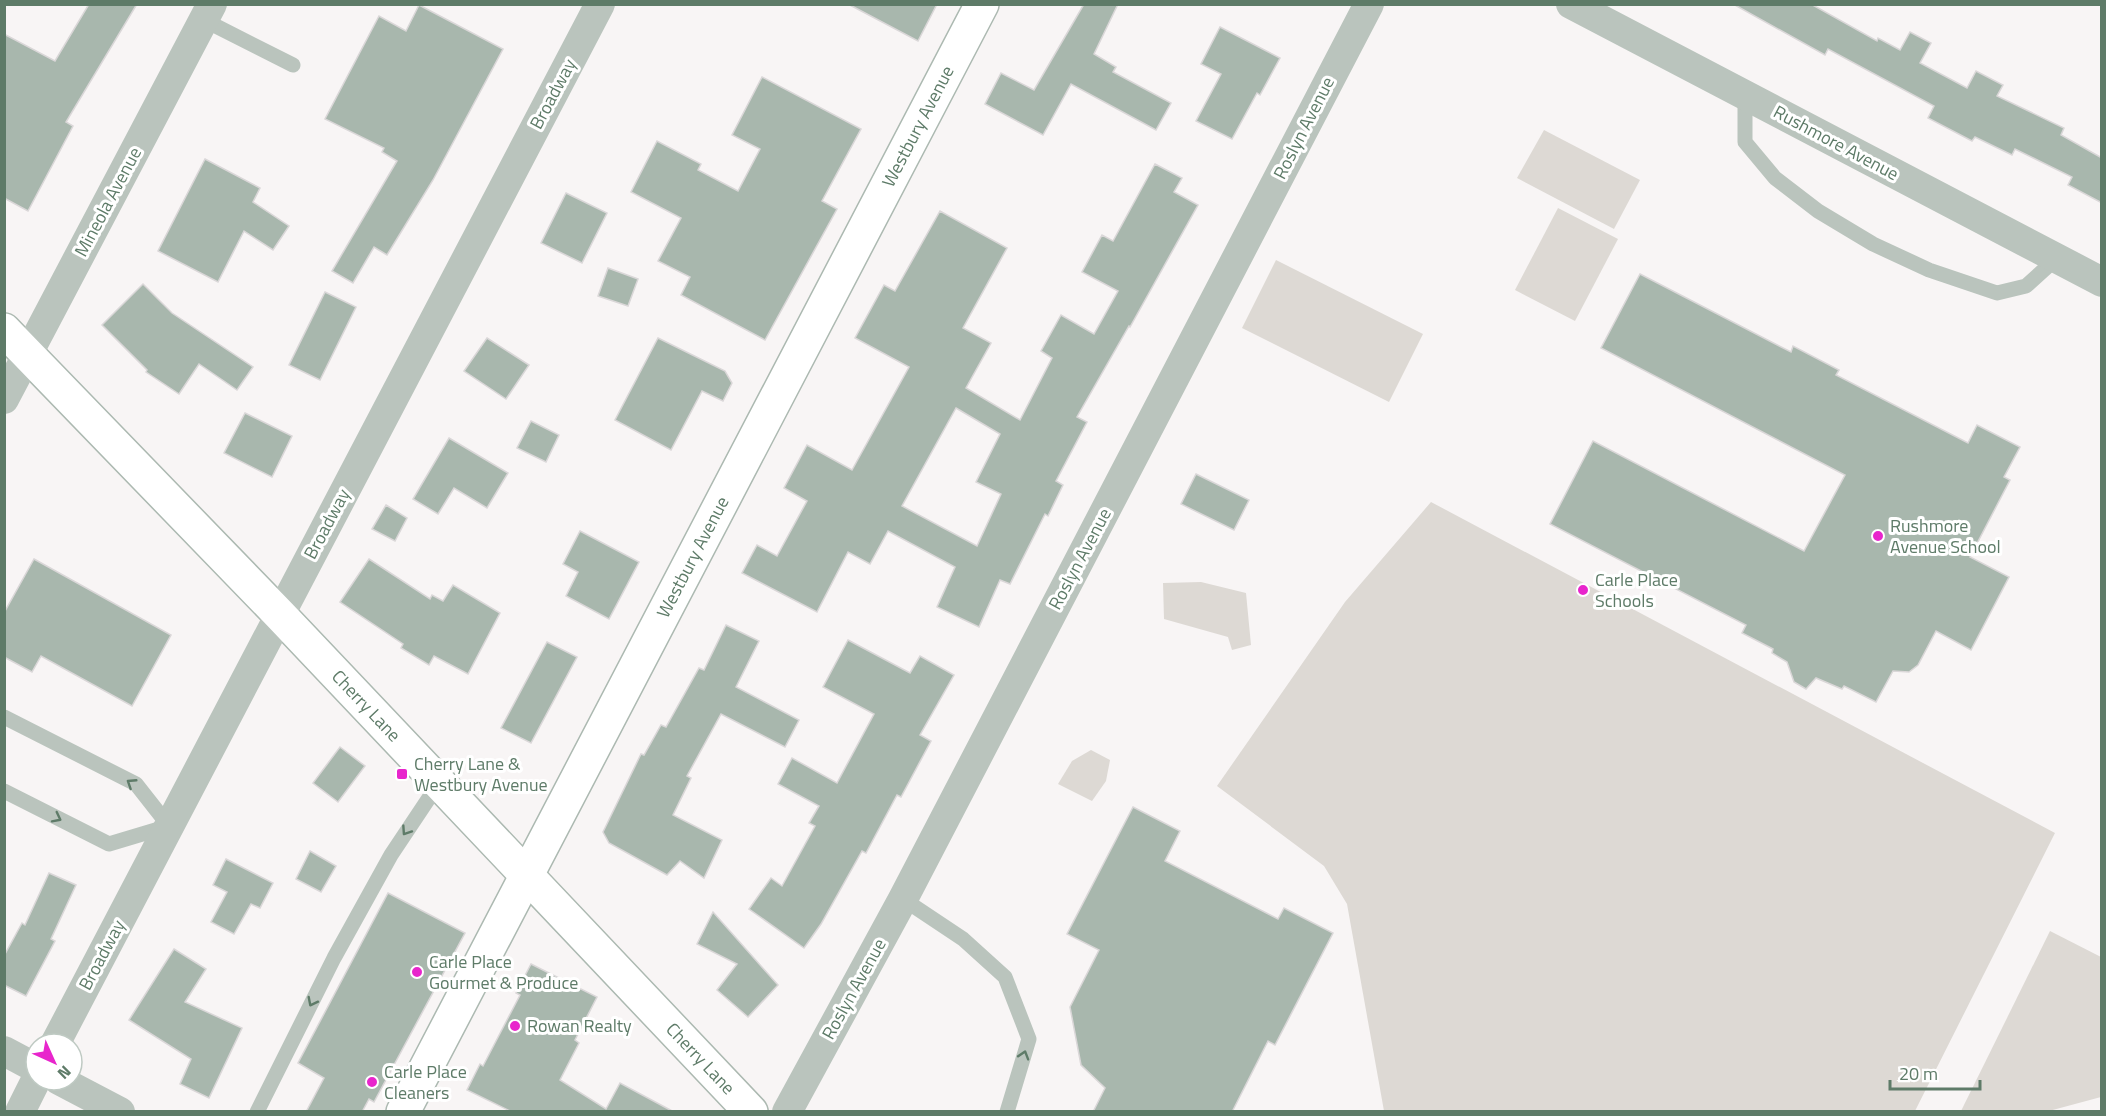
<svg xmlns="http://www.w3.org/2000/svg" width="2106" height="1116" viewBox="0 0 2106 1116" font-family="'Titillium Web',sans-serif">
<rect width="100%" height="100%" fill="#f8f5f5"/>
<g fill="#ddd9d4">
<path d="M1544 130 1640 180 1614 229 1517 178Z"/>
<path d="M1558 208 1618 239 1575 321 1515 290Z"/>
<path d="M1276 260 1423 334 1389 402 1242 328Z"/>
<path d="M1431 502 2055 833 1915 1111H1384L1347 904 1324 866 1217 786 1345 602Z"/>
<path d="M1201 582 1246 593 1251 645 1232 650 1228 637 1164 619 1163 583Z"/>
<path d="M1091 750 1110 760 1106 781 1092 801 1058 784 1072 761Z"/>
<path d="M2050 931 2101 957V1097L2049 1111H1961Z"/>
</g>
<g fill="#a8b7ad" stroke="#dad7d8" stroke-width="1.5" fill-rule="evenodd">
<path d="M89 4H137L66 122 73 126 28 211 4 198V34L55 61Z"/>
<path d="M848 4H937L918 41Z"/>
<path d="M1084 4H1118L1094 54 1116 67 1113 72 1171 103 1156 130 1071 84 1043 135 985 104 1001 73 1034 90Z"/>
<path d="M1733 4H1811L1877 41 1878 38 1900 50 1910 32 1931 43 1920 63 1967 88 1976 71 2003 85 1997 96 2064 128 2061 135 2102 158V203L2068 185 2072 177 2015 149 2012 155 1975 137 1972 141 1928 118 1934 106 1828 49 1825 55Z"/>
<path d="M419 5 503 49 433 180 387 255 374 247 353 283 332 271 397 161 382 152 384 148 325 119 379 16 406 31Z"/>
<path d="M1220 27 1280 58 1260 95 1257 93 1232 139 1196 121 1221 74 1201 64Z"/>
<path d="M762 77 861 129 822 201 837 209 765 340 681 295 690 277 658 261 681 218 631 192 657 141 701 164 698 170 738 191 760 149 732 135Z"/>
<path d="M205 159 260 188 253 202 289 226 273 250 244 231 218 282 158 251Z"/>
<path d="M1155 164 1182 178 1174 192 1198 205 1130 327 1129 326 1077 417 1087 422 1056 481 1063 485 1048 516 1045 514 1010 584 1000 580 979 627 937 607 955 567 888 531 870 564 848 552 817 612 742 573 757 545 777 556 807 501 784 488 807 445 852 470 909 367 855 338 884 285 895 291 940 211 1007 248 963 328 991 343 966 388 1020 420 1052 358 1041 351 1061 315 1094 334 1118 291 1082 272 1102 235 1113 241ZM956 408 1000 434 976 482 1001 494 977 546 902 506Z"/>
<path d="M566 193 607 213 582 263 541 243Z"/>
<path d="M608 268 638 279 628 306 598 296Z"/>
<path d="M1640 274 1791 352 1793 346 1839 370 1836 375 1968 443 1977 425 2020 447 2004 477 2010 480 1970 557 2009 577 1971 650 1936 631 1918 665 1909 672 1893 671 1876 702 1844 686 1842 689 1816 678 1806 689 1794 682 1787 662 1772 653 1773 649 1742 633 1746 625 1550 524 1593 441 1804 551 1845 475 1601 348Z"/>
<path d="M143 284 172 313 253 367 237 390 199 364 179 394 146 372 147 370 102 325Z"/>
<path d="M325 292 356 307 320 380 289 365Z"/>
<path d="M487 338 529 365 506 399 464 371Z"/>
<path d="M658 338 725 371 732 383 723 401 702 391 671 450 615 420Z"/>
<path d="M245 413 292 436 272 477 224 453Z"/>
<path d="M531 421 559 435 546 462 517 448Z"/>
<path d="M449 438 508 473 487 508 454 488 438 514 413 499Z"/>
<path d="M1196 474 1249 500 1234 530 1181 504Z"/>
<path d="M386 505 407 518 395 541 372 529Z"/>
<path d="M580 531 639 562 609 619 566 596 578 572 563 564Z"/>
<path d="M34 559 171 635 132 706 41 656 32 672 4 657V613Z"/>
<path d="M369 559 430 599 432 595 443 601 453 585 500 613 468 674 434 656 429 665 401 648 403 644 340 602Z"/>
<path d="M726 625 759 641 736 687 799 720 785 747 721 714 687 776 691 778 673 815 722 840 704 878 680 861 667 875 609 843 603 832 641 754 644 755 661 725 666 727 699 668 704 670Z"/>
<path d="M848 640 910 673 920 656 954 675 920 735 931 741 901 797 897 795 866 853 862 851 821 924 804 948 749 909 771 878 782 886 815 826 809 823 819 806 778 784 792 758 837 783 874 714 823 687Z"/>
<path d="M547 642 577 657 531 743 501 728Z"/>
<path d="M340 747 365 766 338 802 313 783Z"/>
<path d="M1133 807 1180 831 1165 861 1278 919 1284 908 1333 933 1275 1045 1268 1041 1232 1112H1093L1105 1088 1081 1065 1070 1007 1099 950 1067 934Z"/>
<path d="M310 851 336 866 321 892 296 879Z"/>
<path d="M226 859 273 883 260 908 251 904 234 934 211 922 227 892 213 885Z"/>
<path d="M49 873 76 885 51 939 55 941 26 996 4 985V956L22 923 25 925Z"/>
<path d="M388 893 465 933 374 1102 369 1099 362 1112H306L324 1078 298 1063Z"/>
<path d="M713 912 778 985 748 1017 717 990 737 964 697 944Z"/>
<path d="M174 949 206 969 185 1002 242 1028 209 1098 180 1084 191 1059 129 1020Z"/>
<path d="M531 964 597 997 575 1040 579 1043 560 1080 606 1109 620 1083 674 1112H512L467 1090 480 1064 483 1066 520 995 516 993Z"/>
</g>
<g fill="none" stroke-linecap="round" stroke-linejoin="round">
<g stroke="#acb9b1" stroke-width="36">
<g id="secondary">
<path id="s1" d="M4 330 280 615 751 1112"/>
<path id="s2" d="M403 1112 982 4"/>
</g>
</g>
<g stroke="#bac4bd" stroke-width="15">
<path d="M204 20 293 65"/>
<path d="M1745 95V142L1775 178 1818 211 1873 244 1929 270 1997 293 2026 286 2057 258"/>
<path d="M4 717 136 784 169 826 109 844 4 791"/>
<path d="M903 899 963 939 1005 977 1029 1039 1007 1112"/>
<path d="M257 1112 334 958 391 855 439 783"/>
</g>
<g stroke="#bac4bd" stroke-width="30">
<path d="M1571 4 2102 282"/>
<path d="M4 399 212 4"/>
<path d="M55 1044 600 4"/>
<path d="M4 1051 36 1068"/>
<path d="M59 1080 120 1112"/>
<path d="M20 1112 36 1080"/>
<path d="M787 1112 903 899 1369 4"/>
</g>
<use href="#secondary" stroke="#fff" stroke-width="33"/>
</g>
<defs><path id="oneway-chevron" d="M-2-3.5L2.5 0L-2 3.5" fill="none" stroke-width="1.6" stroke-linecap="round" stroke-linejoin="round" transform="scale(1.5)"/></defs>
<g stroke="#5e7b68">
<use href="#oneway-chevron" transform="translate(131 783) rotate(-147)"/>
<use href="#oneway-chevron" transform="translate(57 818) rotate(27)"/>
<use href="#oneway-chevron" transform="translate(406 831) rotate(124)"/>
<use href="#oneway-chevron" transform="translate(312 1002) rotate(117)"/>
<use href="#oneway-chevron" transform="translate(1024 1055) rotate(-73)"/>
</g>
<g fill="#e825cc" stroke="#fff" stroke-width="2">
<circle cx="1878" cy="536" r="6"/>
<circle cx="1583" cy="590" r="6"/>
<rect x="396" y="768" width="12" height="12" rx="3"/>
<circle cx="417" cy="972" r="6"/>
<circle cx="515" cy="1026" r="6"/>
<circle cx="372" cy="1082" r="6"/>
</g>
<g text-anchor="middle" stroke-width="6" stroke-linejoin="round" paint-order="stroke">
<g font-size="18" fill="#5e7b68" stroke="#fff">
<text transform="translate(553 94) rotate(-62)" y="6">Broadway</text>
<text dy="6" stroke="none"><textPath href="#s2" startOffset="1112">Westbury Avenue</textPath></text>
<text transform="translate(1304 128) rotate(-63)" y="6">Roslyn Avenue</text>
<text transform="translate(1836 143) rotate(28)" y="6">Rushmore Avenue</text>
<text transform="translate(108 202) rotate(-62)" y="6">Mineola Avenue</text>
<text transform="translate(327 524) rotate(-62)" y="6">Broadway</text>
<text dy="6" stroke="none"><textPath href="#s2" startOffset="626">Westbury Avenue</textPath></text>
<text transform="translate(1080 559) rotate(-62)" y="6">Roslyn Avenue</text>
<text dy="6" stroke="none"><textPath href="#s1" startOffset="522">Cherry Lane</textPath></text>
<text transform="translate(102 955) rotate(-62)" y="6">Broadway</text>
<text transform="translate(854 989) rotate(-61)" y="6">Roslyn Avenue</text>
<text dy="6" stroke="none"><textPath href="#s1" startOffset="1008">Cherry Lane</textPath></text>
</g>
<g font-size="18" fill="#5e7b68" stroke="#fff" text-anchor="start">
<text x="1890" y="532">Rushmore<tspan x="1890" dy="21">Avenue School</tspan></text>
<text x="1595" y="586">Carle Place<tspan x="1595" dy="21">Schools</tspan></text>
<text x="414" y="770">Cherry Lane &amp;<tspan x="414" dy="21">Westbury Avenue</tspan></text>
<text x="429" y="968">Carle Place<tspan x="429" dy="21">Gourmet &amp; Produce</tspan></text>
<text x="527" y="1032">Rowan Realty</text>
<text x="384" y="1078">Carle Place<tspan x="384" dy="21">Cleaners</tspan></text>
</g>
</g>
<rect width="2106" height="1116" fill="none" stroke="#5e7b68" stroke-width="12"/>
<g transform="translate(54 1062) rotate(135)"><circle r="28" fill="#ffffff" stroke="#bfcac3" stroke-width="1.5"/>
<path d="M0-4.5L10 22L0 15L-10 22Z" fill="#e825cc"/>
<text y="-9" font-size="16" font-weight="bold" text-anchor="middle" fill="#5e7b68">N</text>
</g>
<path d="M1890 1080v9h90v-9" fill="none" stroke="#5e7b68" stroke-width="3"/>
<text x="1899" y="1080" font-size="18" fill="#5e7b68" stroke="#ffffff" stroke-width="4.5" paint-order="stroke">20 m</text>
</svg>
